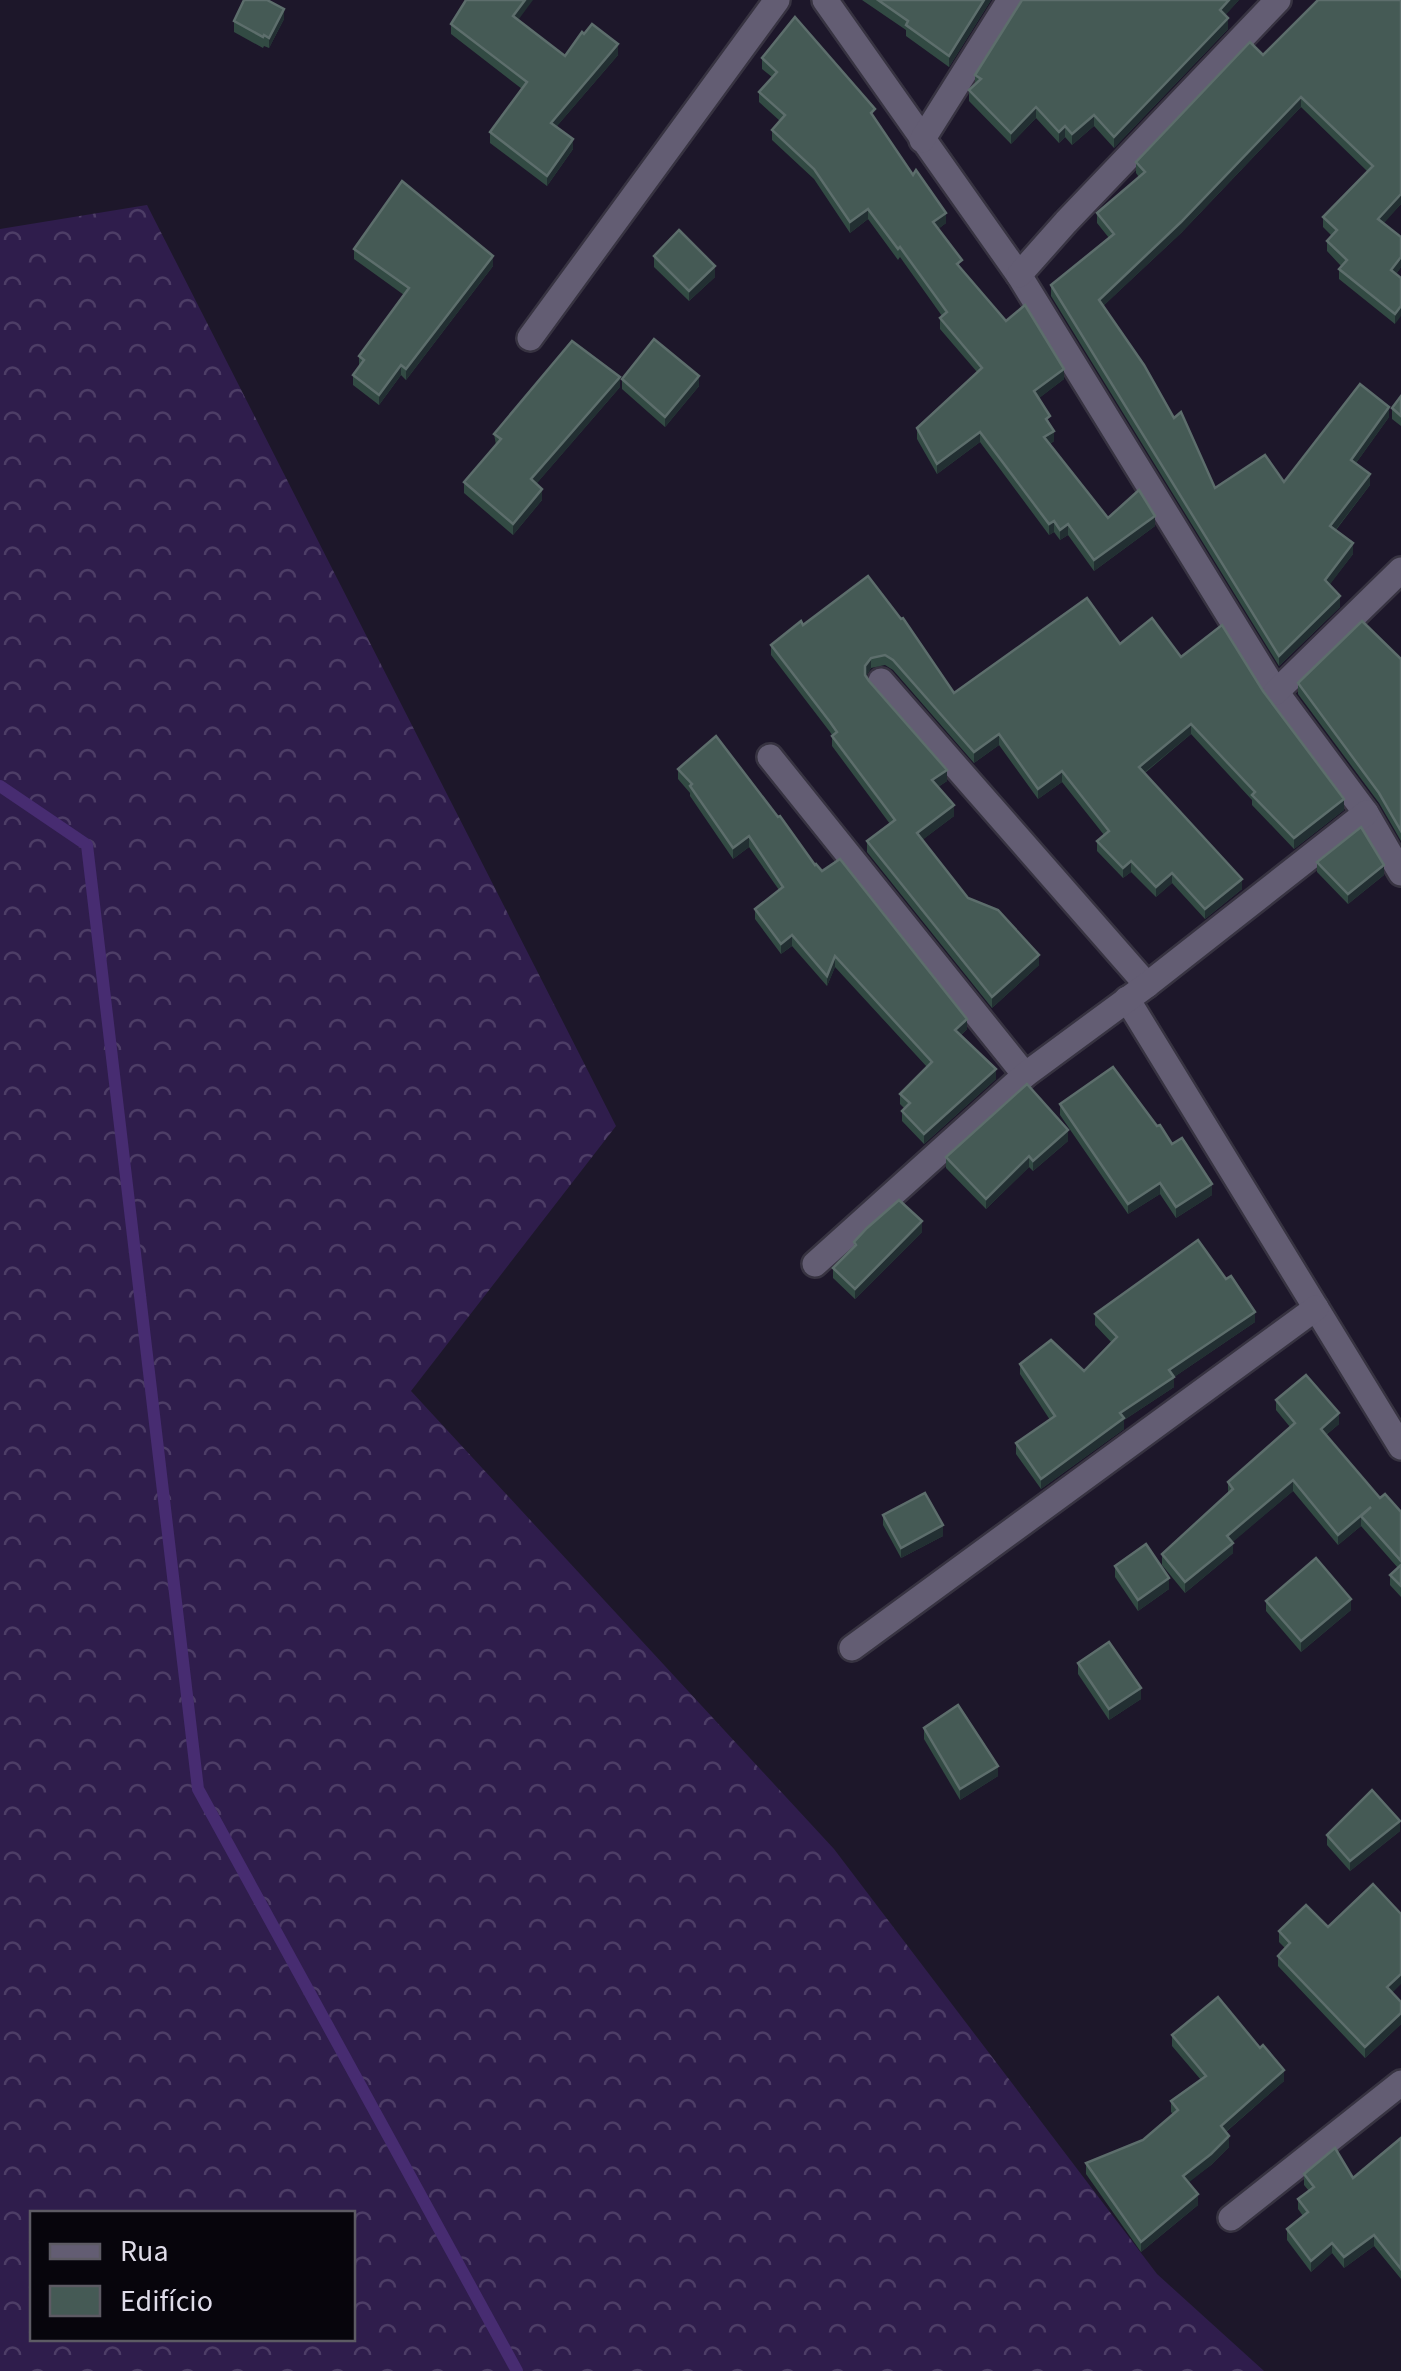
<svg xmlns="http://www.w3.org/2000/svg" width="1401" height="2371" viewBox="0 0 1401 2371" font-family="'Source Sans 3',sans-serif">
<defs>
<pattern id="forest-crowns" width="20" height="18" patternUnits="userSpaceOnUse" patternTransform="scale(2.5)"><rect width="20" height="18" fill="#2f1d4c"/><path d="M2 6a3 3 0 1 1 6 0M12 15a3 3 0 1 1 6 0" fill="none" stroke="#4d3d66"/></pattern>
</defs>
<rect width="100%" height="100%" fill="#1d172a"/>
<path fill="url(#forest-crowns)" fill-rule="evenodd" d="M147 205 616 1126 411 1391 834 1849 1157 2274 1264 2371H0V229ZM32 2214H352V2338H32Z"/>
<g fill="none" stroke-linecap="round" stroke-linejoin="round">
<path stroke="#472c71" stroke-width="12" d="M0 786 87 845 198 1789 517 2371"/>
<g stroke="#373341" stroke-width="30">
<g id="minor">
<path d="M825 0 1019 275 1276 692 1366 813 1401 873"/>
<path d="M922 140 1010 0"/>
<path d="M1019 275 1066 222 1278 0"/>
<path d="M530 338 777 0"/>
<path d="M881 681 1147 985"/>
<path d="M1276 692 1401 570"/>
<path d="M770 757 1025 1075"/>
<path d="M1127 999 1401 1447"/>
<path d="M815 1264 1025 1075 1147 985 1366 813"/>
<path d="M852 1648 1316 1308"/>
<path d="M1231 2218 1401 2083"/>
</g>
</g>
<use href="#minor" stroke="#635d73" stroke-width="25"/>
</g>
<g fill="#324a43">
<path d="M862 0H991L949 67 906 36V30Z"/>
<path d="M1239 0 1225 15 1228 29 1114 148 1094 126 1072 145 1065 137 1059 143 1036 118 1011 144 969 101V90L975 84V75Z"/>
<path d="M1318 0 1401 204 1383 223 1401 237V267L1396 274 1395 324 1339 279V269L1341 266 1327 251V241L1332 236 1323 227V217L1368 172 1301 107 1181 233 1103 306 1215 488 1284 482 1389 417 1356 463 1370 485 1336 530 1353 554 1329 585 1340 607 1279 666 1051 296V285L1109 238 1097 223V213L1139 177 1136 173V162L1263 55Z"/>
<path d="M284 19 269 48 264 46 263 48 234 32V21Z"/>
<path d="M518 20 565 56 618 55 556 127 573 149 547 186 490 143V132L522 89 451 34V24Z"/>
<path d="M762 58 875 119 946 223 938 229 962 270 1006 321 1064 379 1039 398 1050 424 1054 441 1050 444 1108 518 1155 526 1094 571 1068 535 1060 540 1054 532 1049 535 980 442 937 474 917 439V428L977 372 940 329V318L942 316 900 257 898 260 868 219 850 233 814 179 772 140V130L780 121 759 102V92L772 77 762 69Z"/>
<path d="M354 249 493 266 406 380 401 375 379 405 353 385V375L359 367V356L404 295 354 259Z"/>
<path d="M654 256 715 277 689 301 654 267Z"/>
<path d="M622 379 699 386 665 427 622 389Z"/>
<path d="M620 387 536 484 542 500 513 535 464 493V482L496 445 494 434Z"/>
<path d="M1401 396V426L1392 419V408Z"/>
<path d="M868 576 954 693 1120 644 1181 657 1263 691 1344 810 1294 849 1252 805V800L1191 734 1145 773 1242 889 1205 919 1172 883 1156 897 1131 872 1123 878 1097 851V841L1104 835 1062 782 1038 799 999 745 974 763 893 670 885 665 871 668 866 676 869 681 947 781 938 787 954 816 922 840 968 898 1039 965 992 1008 867 852V841L890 824 832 746V735L830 732 771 655V645L803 625Z"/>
<path d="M1401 659V841L1379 803 1298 694V683Z"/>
<path d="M678 769 822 871 967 1029 961 1035 996 1079 924 1144 902 1121V1111L905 1109 900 1104V1094L927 1067 835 967 827 986 792 946 781 954 755 919V909L779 890 749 847 733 859 690 796V793L678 779Z"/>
<path d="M1317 862 1384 875 1348 904 1317 872Z"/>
<path d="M1060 1104 1172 1144 1212 1195 1176 1218 1160 1194 1128 1214 1060 1115Z"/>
<path d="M1068 1141 1033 1171 1029 1167 986 1209 946 1168V1157Z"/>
<path d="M922 1232 855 1299 833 1278V1268L854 1247V1242Z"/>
<path d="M1095 1314 1255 1322 1174 1377V1387L1124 1420V1429L1041 1489 1016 1454V1443L1050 1420 1020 1374V1364L1084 1371 1112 1343 1095 1325Z"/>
<path d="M1276 1400 1339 1424 1326 1435 1380 1498 1401 1512V1597L1390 1585V1575L1398 1568 1361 1526 1338 1545 1293 1491 1232 1542 1233 1553 1185 1593 1162 1565V1554L1228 1493V1482L1290 1427 1276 1410Z"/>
<path d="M883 1515 943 1536 901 1558 883 1525Z"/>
<path d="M1115 1566 1169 1589 1138 1611 1115 1577Z"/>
<path d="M1266 1601 1351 1610 1301 1652 1266 1611Z"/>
<path d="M1078 1663 1141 1699 1109 1720 1078 1674Z"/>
<path d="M924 1728 998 1776 960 1800 924 1739Z"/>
<path d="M1400 1831 1350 1871 1327 1845V1835Z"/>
<path d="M1279 1931 1392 1993 1401 2002V2024L1365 2058 1278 1966V1956L1285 1948 1279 1942Z"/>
<path d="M1172 2035 1284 2081 1226 2132 1229 2147 1211 2165 1188 2182 1198 2205 1141 2252 1086 2174V2163L1143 2140 1173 2114 1171 2112V2101L1201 2080 1172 2046Z"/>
<path d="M1401 2138V2279L1374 2246 1344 2268 1332 2253 1311 2272 1287 2240V2229L1303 2216 1298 2209V2199L1309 2191 1304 2185V2174L1353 2178Z"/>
</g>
<g fill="#222f32">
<path d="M525 0H533L513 27V16Z"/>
<path d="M984 0H991L949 67V56Z"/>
<path d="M1229 0H1239L1220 21V10Z"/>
<path d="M284 9V19L269 48V38Z"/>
<path d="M1228 18V29L1114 148V137Z"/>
<path d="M618 44V55L551 133V123Z"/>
<path d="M1301 97V107L1181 233 1099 310V300Z"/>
<path d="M1036 107V118L1011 144V133Z"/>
<path d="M1094 115V126L1072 145V134Z"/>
<path d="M1065 126V137L1059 143V132Z"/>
<path d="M573 139V149L547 186V176Z"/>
<path d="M1401 194V204L1378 230V219Z"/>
<path d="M868 209V219L850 233V222Z"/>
<path d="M946 213V223L933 233V222Z"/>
<path d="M493 256V266L406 380V369Z"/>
<path d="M1401 257V267L1391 281V270Z"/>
<path d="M715 266V277L689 301V291Z"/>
<path d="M1401 306V316L1395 324V314Z"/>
<path d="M401 365V375L379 405V395Z"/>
<path d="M1064 369V379L1034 402V391Z"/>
<path d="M699 376V386L665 427V417Z"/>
<path d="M620 377V387L531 490V479Z"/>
<path d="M1389 407V417L1351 470V460Z"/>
<path d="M1054 431V441L1044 448V437Z"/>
<path d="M980 432V442L937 474V464Z"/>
<path d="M1370 474V485L1330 537V526Z"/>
<path d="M542 489V500L513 535V524Z"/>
<path d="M1155 516V526L1094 571V560Z"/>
<path d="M1054 521V532L1049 535V524Z"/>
<path d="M1068 524V535L1060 540V530Z"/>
<path d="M1353 543V554L1325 591V580Z"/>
<path d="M1340 596V607L1279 666V656Z"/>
<path d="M871 658V668L865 677V666Z"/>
<path d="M1191 724V734L1139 777V767Z"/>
<path d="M999 734V745L974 763V752Z"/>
<path d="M947 770V781L932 791V780Z"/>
<path d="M1062 771V782L1038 799V789Z"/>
<path d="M1344 799V810L1294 849V838Z"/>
<path d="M954 805V816L917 844V833Z"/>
<path d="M749 836V847L733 859V848Z"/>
<path d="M1131 861V872L1123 878V868Z"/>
<path d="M1384 865V875L1348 904V894Z"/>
<path d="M1172 873V883L1156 897V887Z"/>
<path d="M1242 879V889L1205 919V909Z"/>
<path d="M792 935V946L781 954V944Z"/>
<path d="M1039 955V965L992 1008V997Z"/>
<path d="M835 956V967L827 986V976Z"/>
<path d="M967 1019V1029L955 1040V1030Z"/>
<path d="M996 1069V1079L924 1144V1134Z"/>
<path d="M1068 1130V1141L1033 1171V1161Z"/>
<path d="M1029 1156V1167L986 1209V1199Z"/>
<path d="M1160 1183V1194L1128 1214V1204Z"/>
<path d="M1212 1184V1195L1176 1218V1207Z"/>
<path d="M922 1221V1232L855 1299V1289Z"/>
<path d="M1255 1312V1322L1174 1377V1387L1124 1420V1429L1041 1489V1479L1169 1370Z"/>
<path d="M1339 1413V1424L1321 1439V1429Z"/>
<path d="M1293 1480V1491L1227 1547V1536Z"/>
<path d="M1361 1516V1526L1338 1545V1535Z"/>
<path d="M943 1525V1536L901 1558V1548Z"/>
<path d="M1233 1543V1553L1185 1593V1582Z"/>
<path d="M1169 1578V1589L1138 1611V1600Z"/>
<path d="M1351 1599V1610L1301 1652V1641Z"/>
<path d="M1141 1688V1699L1109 1720V1709Z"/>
<path d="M998 1766V1776L960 1800V1789Z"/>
<path d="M1400 1821V1831L1350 1871V1861Z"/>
<path d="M1401 1974V1984L1387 1998V1987Z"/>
<path d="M1401 2013V2024L1365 2058V2047Z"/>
<path d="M1284 2070V2081L1221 2136V2126Z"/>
<path d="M1229 2136V2147L1211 2165 1183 2187V2176Z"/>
<path d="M1198 2194V2205L1141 2252V2242Z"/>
<path d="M1374 2235V2246L1344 2268V2257Z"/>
<path d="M1332 2243V2253L1311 2272V2261Z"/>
</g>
<g fill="#455a55" stroke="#5d6e6c" stroke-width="2.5">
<path d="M244 0H267L284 9 269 38 264 35 263 37 234 21Z"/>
<path d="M466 0H525L513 16 565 56 582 32 584 34 592 24 618 44 551 123 573 139 547 176 490 132 527 82 451 24Z"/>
<path d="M878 0H984L949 56 906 25 908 21Z"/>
<path d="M1022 0H1229L1220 10 1228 18 1114 137 1094 115 1072 134 1065 126 1059 132 1036 107 1011 133 969 90 981 79 975 75Z"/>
<path d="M1318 0H1401V194L1378 219 1401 237V257L1391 270 1401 278V306L1395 314 1339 269 1347 260 1327 241 1337 230 1323 217 1373 166 1301 97 1181 222 1099 300 1144 365 1174 418 1181 412 1215 488 1265 455 1284 482 1360 384 1389 407 1351 460 1370 474 1330 526 1353 543 1325 580 1340 596 1279 656 1051 285 1114 234 1097 213 1145 172 1136 162 1250 42 1263 55Z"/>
<path d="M795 17 875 109 871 113 913 175 916 170 946 213 933 222 962 260 957 264 1006 321 1025 305 1064 369 1034 391 1050 416 1046 419 1054 431 1044 437 1108 518 1139 490 1155 516 1094 560 1068 524 1060 530 1054 521 1049 524 980 432 937 464 917 428 982 368 940 318 947 312 900 247 898 249 868 209 850 222 814 169 772 130 785 115 759 92 777 72 762 58Z"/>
<path d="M402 181 493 256 406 369 401 365 379 395 353 375 364 360 359 356 409 288 354 249Z"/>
<path d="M679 230 715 266 689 291 654 256Z"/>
<path d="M654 339 699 376 665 417 622 379Z"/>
<path d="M572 341 620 377 531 479 542 489 513 524 464 482 501 439 494 434Z"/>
<path d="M1401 396V416L1392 408Z"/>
<path d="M868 576 901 619 903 618 954 693 1087 598 1120 644 1152 618 1181 657 1222 625 1263 691 1344 799 1294 838 1252 795 1255 792 1191 724 1139 767 1242 879 1205 909 1172 873 1156 887 1131 861 1123 868 1097 841 1109 831 1062 771 1038 789 999 734 974 752 893 660 885 655 871 658 865 666V675L869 681 947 770 932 780 954 805 917 833 968 898 998 910 1039 955 992 997 867 841 895 820 832 736 837 732 830 722 771 645 801 621 803 625Z"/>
<path d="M1362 621 1401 659V831L1379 793 1298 683Z"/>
<path d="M716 736 778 817 780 816 815 865 816 864 822 871 840 859 967 1019 955 1030 996 1069 924 1134 902 1111 910 1103 900 1094 932 1062 835 956 827 976 792 935 781 944 755 909 783 887 749 836 733 848 690 786 692 784 678 769Z"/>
<path d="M1361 827 1384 865 1348 894 1317 862Z"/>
<path d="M1113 1067 1157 1126 1160 1125 1172 1144 1182 1138 1212 1184 1176 1207 1160 1183 1128 1204 1060 1104Z"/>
<path d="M1027 1084 1068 1130 1033 1161 1029 1156 986 1199 946 1157Z"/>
<path d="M899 1200 922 1221 855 1289 833 1268 856 1245 854 1242 867 1228Z"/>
<path d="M1198 1240 1226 1279 1231 1276 1255 1312 1169 1370 1174 1377 1120 1413 1124 1418 1041 1479 1016 1443 1055 1416 1020 1364 1051 1340 1084 1371 1117 1337 1095 1314Z"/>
<path d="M1306 1375 1339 1413 1321 1429 1380 1498 1385 1494 1401 1512V1561L1361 1516 1371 1507 1338 1535 1293 1480 1227 1536 1233 1543 1185 1582 1162 1554 1233 1489 1228 1482 1295 1423 1276 1400Z"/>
<path d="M925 1493 943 1525 901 1548 883 1515Z"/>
<path d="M1146 1544 1169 1578 1138 1600 1115 1566Z"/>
<path d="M1316 1558 1351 1599 1301 1641 1266 1601Z"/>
<path d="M1401 1565V1586L1390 1575Z"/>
<path d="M1109 1642 1141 1688 1109 1709 1078 1663Z"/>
<path d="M958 1705 998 1766 960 1789 924 1728Z"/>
<path d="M1372 1790 1400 1821 1350 1861 1327 1835Z"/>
<path d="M1373 1884 1401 1914V1974L1387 1987 1401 2002V2013L1365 2047 1278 1956 1290 1943 1279 1931 1306 1905 1328 1927Z"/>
<path d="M1218 1997 1260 2048 1263 2045 1284 2070 1221 2126 1229 2136 1211 2154 1183 2176 1198 2194 1141 2242 1086 2163 1143 2140 1178 2110 1171 2101 1206 2076 1172 2035Z"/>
<path d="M1401 2138V2269L1374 2235 1344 2257 1332 2243 1311 2261 1287 2229 1308 2212 1298 2199 1314 2187 1304 2174 1335 2148 1353 2178Z"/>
</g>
<rect x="30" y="2211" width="325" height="130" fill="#07050c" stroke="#5d5b64" stroke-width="2.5"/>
<rect x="50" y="2244" width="50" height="15" fill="#635d73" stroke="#5d5b64" stroke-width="2.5"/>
<text x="120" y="2261" font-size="30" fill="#dfdce9">Rua</text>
<rect x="50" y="2286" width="50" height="30" fill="#455a55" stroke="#5d5b64" stroke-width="2.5"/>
<text x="120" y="2311" font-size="30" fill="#dfdce9">Edifício</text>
</svg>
